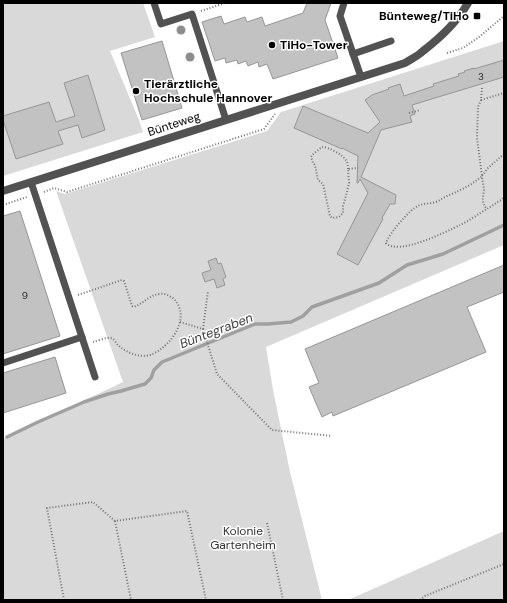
<svg xmlns="http://www.w3.org/2000/svg" width="507" height="603" viewBox="0 0 507 603" font-family="'DM Sans',sans-serif">
<rect width="100%" height="100%" fill="#fff"/>
<g fill="#d9d9d9">
<path d="M3 3H143L155 37 110 51 139 120 143 132 3 176Z"/>
<path d="M504 41V245L266 347 273 390 290 472 322 600H3V439L123 382 56 191 65 194 267 131 281 112Z"/>
<path d="M504 531V600H348Z"/>
</g>
<g fill="none" stroke-linecap="round" stroke-linejoin="round">
<path stroke="#a0a0a0" stroke-width="3.5" d="M7 437 38 422 84 402 108 394 121 391 145 384 151 378 154 370 162 362 255 324H268L291 322 303 316 312 307 379 283 407 265 443 254 504 225"/>
</g>
<g fill="#c2c2c2" stroke="#969696">
<path d="M307 3H331L325 20 338 58 273 79 267 64 259 67 258 62 248 66 246 61 238 64 237 60 226 63 225 58 215 61 202 22 221 16 224 24 245 17 247 22 262 17 265 26 303 13Z"/>
<path d="M162 41 182 108 142 120 121 53Z"/>
<path d="M504 60V77L412 105 415 114 410 116 412 122 381 130 361 177 396 195 395 204H390L382 218 383 219 358 265 337 254 368 193 360 179 358 183H357L358 156 342 148V149L294 128 303 106 368 133 380 122 365 100 372 95 389 89 388 88 400 84 404 96 434 86 433 84 459 76 458 74 465 72 464 71 474 68V69Z"/>
<path d="M88 75 105 130 82 138 78 125 58 131 63 144 16 159 3 120V116L49 102 56 122 75 116 64 83Z"/>
<path d="M20 211 60 336 3 354V216Z"/>
<path d="M216 258 218 264 221 263 226 277 223 279 225 285 217 288 214 279 205 282 202 273 211 270 208 261Z"/>
<path d="M504 265V292L467 307 486 352 333 416 332 412 322 417 309 387 319 383 305 349Z"/>
<path d="M55 357 66 393 3 413V373Z"/>
</g>
<g fill="none" stroke-linecap="round" stroke-linejoin="round">
<g stroke="#747474" stroke-width="2" stroke-dasharray="1 2" stroke-linecap="butt">
<path d="M201 11 225 3"/>
<path d="M447 53 463 48 479 37 504 16"/>
<path d="M482 88 481 100 478 107 477 138 482 176C472 185 459 191 447 196 443 198 440 200 436 202 430 204 423 203 418 206 410 209 388 235 386 243 398 256 446 232 460 225 469 221 478 214 487 209"/>
<path d="M481 100 504 93"/>
<path d="M409 113 420 110"/>
<path d="M504 154 488 168 482 176C482 181 484 185 484 190 483 197 481 203 487 209L504 198"/>
<path d="M348 169C348 166 348 164 347 162 344 155 329 147 322 147L312 155 311 157 313 163 315 165 318 180 323 184 330 216 332 218 339 217 343 213V206L347 192 349 183 348 169 358 168"/>
<path d="M44 192 54 188 67 192 264 129 275 114"/>
<path d="M3 205 27 197"/>
<path d="M78 295 122 280 124 281 132 306 133 307C144 304 148 295 160 294 165 293 170 296 174 299 192 318 170 348 150 355 140 358 127 353 119 346 116 344 115 339 111 338 106 337 98 341 93 342"/>
<path d="M180 322 203 329 208 291"/>
<path d="M203 329 217 374 272 430 332 436"/>
<path d="M115 521 131 600"/>
<path d="M267 523 283 600"/>
<path d="M64 600 47 508 93 502 115 521 187 511 206 600"/>
<path d="M420 600 425 596 504 564"/>
</g>
<g stroke="#525252" stroke-width="7">
<path d="M154 3 161 24 192 14 226 120"/>
<path d="M344 3 340 16 361 77"/>
<path d="M353 54 391 41"/>
<path d="M31 182 95 377"/>
<path d="M3 363 82 337"/>
</g>
<path stroke="#525252" stroke-width="8" d="M3 191 405 63C411 59 418 56 423 51 440 38 457 22 468 3"/>
</g>
<g fill="#8d8d8d">
<circle cx="181" cy="30" r="4.5"/>
<circle cx="190" cy="57" r="4.5"/>
<circle cx="200" cy="85" r="4.5"/>
</g>
<g fill="#000" stroke="#fff" stroke-width="1.5">
<rect x="473" y="12" width="8" height="8" rx="2"/>
<circle cx="272" cy="45" r="4"/>
<circle cx="136" cy="91" r="4"/>
</g>
<g text-anchor="middle" stroke-width="3" stroke-linejoin="round" paint-order="stroke">
<g font-size="10" fill="#303030">
<text x="481" y="80">3</text>
<text x="25" y="299">9</text>
</g>
<g font-size="12" font-weight="bold" fill="#000" stroke="#fff" text-anchor="start">
<text x="469" y="20" text-anchor="end">Bünteweg/TiHo</text>
<text x="280" y="49">TiHo-Tower</text>
<text x="144" y="88">Tierärztliche<tspan x="144" dy="14">Hochschule Hannover</tspan></text>
</g>
<g font-size="12" fill="#000" stroke="#fff">
<text transform="translate(174 124) rotate(-18)" y="4">Bünteweg</text>
</g>
<g font-size="12" fill="#303030" stroke="#fff">
<text x="243" y="535">Kolonie<tspan x="243" dy="14">Gartenheim</tspan></text>
</g>
<g font-size="13" font-style="italic" fill="#414141" stroke="#fff">
<text transform="translate(216 330) rotate(-21)" y="5">Büntegraben</text>
</g>
</g>
<rect width="507" height="603" fill="none" stroke="#000000" stroke-width="8"/>
</svg>
